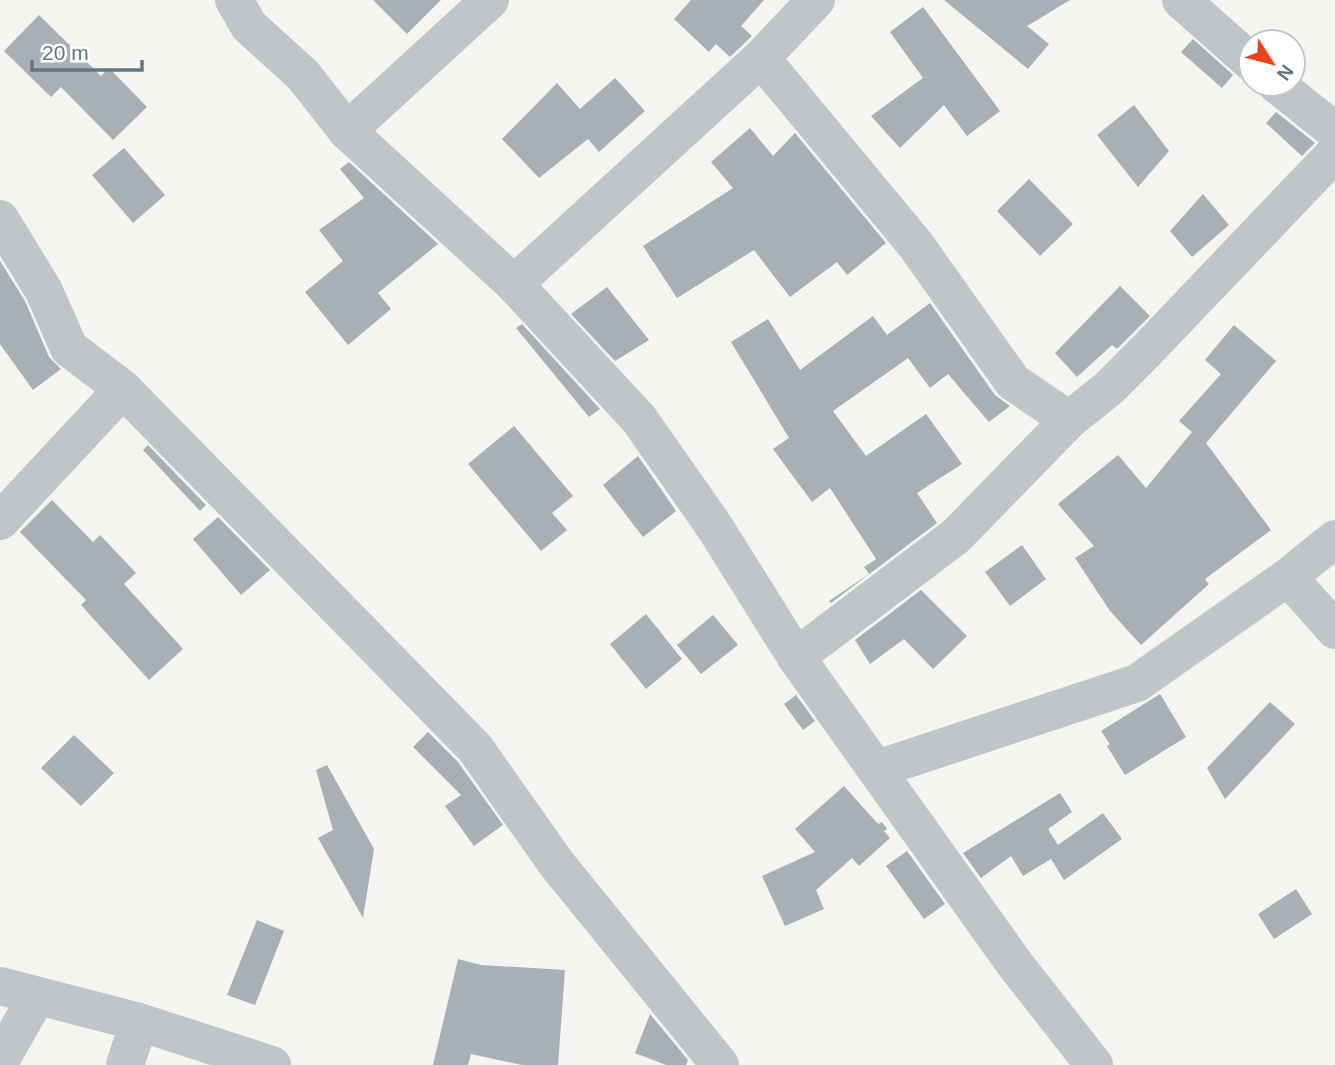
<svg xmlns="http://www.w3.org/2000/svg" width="1335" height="1065" viewBox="0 0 1335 1065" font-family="Helvetica,sans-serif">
<rect width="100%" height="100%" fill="#f4f4f0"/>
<g fill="#a8b0b6">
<path d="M373 0H441L407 34Z"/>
<path d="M691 0H764L741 26 752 36 730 57 716 44 709 52 674 19Z"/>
<path d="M944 0H1070L1027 26 1049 44 1028 69Z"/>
<path d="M923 7 1000 111 967 136 944 105 900 148 871 116 923 78 890 32Z"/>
<path d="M39 15 101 76 109 68 147 107 113 140 61 87 51 97 4 51Z"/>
<path d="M1193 39 1233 75 1222 88 1181 52Z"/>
<path d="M615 78 645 111 599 152 588 139 539 178 502 139 557 83 580 109Z"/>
<path d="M1134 105 1169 151 1138 187 1097 135Z"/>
<path d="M1276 112 1315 143 1302 156 1266 123Z"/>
<path d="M750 128 773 156 795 133 886 243 847 275 837 262 790 297 754 250 677 298 643 246 733 188 711 162Z"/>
<path d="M124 148 165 195 133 223 92 175Z"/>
<path d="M349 162 438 244 378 293 391 309 348 345 305 292 343 261 319 230 364 198 340 169Z"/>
<path d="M1029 179 1073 224 1040 256 997 211Z"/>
<path d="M1203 194 1229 225 1192 257 1170 231Z"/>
<path d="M0 261 25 301 49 357 61 369 33 390 0 344Z"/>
<path d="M1120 286 1150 316 1117 349 1112 345 1077 377 1055 353Z"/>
<path d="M607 287 649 340 615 361 571 314Z"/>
<path d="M930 303 995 395 1010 406 989 422 948 374 930 388 908 358 833 411 866 456 926 414 962 464 917 493 937 523 831 603 829 601 869 574 864 567 876 559 830 488 812 502 773 449 789 438 731 342 768 319 800 370 873 316 887 335Z"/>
<path d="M522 324 600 409 589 417 516 328Z"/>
<path d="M1234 325 1276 361 1206 443 1271 530 1205 579 1209 584 1141 645 1110 611 1075 558 1094 546 1058 504 1118 455 1146 488 1192 432 1179 421 1221 374 1205 360Z"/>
<path d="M514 426 573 496 552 513 567 530 541 551 468 464Z"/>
<path d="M148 445 206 505 200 511 143 450Z"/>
<path d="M638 456 676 511 643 537 603 485Z"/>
<path d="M52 500 93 542 100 535 136 573 124 584 183 649 149 680 81 605 86 600 20 532Z"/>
<path d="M218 517 270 570 241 595 193 539Z"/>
<path d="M1022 545 1046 579 1010 606 985 572Z"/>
<path d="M921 590 967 636 933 669 904 639 870 664 855 640Z"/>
<path d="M646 614 682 659 646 689 610 644Z"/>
<path d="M713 615 738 645 701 674 677 645Z"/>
<path d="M1160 694 1186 737 1125 775 1107 746 1110 744 1101 731Z"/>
<path d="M796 695 815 721 803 730 784 704Z"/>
<path d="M1270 702 1295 724 1225 799 1207 768Z"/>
<path d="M428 732 458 762 503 825 474 846 445 806 461 795 413 747Z"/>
<path d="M74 735 114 773 81 806 41 768Z"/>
<path d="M327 765 374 849 363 918 318 838 333 830 316 770Z"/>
<path d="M844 786 878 824 882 822 887 829 884 831 890 838 859 866 852 858 816 890 824 909 785 926 762 876 815 852 795 829Z"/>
<path d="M1060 793 1072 812 1048 829 1058 845 1103 813 1122 839 1064 880 1051 859 1023 876 1011 856 981 878 963 853Z"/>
<path d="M907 851 945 904 924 919 886 866Z"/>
<path d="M1296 889 1312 914 1274 939 1258 914Z"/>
<path d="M257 920 284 931 255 1005 227 995Z"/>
<path d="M458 959 481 965 565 970 558 1065H522L471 1054 468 1065H433Z"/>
<path d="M650 1014 688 1060 686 1065H666L635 1053Z"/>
</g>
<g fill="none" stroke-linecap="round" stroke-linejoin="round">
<g stroke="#c1c5c8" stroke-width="38">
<path d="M234 0 249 26 303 75 347 131 514 284 639 419 714 526 796 657 1014 963 1094 1065"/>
<path d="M1181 0 1251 62"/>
<path d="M761 58 915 244 1013 382 1069 420"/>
<path d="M1276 84 1335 131"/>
<path d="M347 131 490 0"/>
<path d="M0 219 44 291 69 348 123 389 475 748 556 863 720 1065"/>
<path d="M514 284 761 58 816 0"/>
<path d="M0 521 123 389"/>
<path d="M1288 577 1335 630"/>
<path d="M796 657 956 536 1069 420 1109 388 1147 350 1335 153"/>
<path d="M877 769 1137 683 1288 577 1335 539"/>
<path d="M0 986 139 1022 272 1065"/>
<path d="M0 1061 37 996"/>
<path d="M125 1065 139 1022"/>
</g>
</g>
<g transform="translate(1272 63) rotate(126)"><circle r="33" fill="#ffffff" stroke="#c0c8cd" stroke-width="2"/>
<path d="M0-5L12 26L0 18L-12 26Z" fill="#e9441c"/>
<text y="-10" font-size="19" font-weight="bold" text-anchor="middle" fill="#627582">N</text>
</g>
<path d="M32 60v10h110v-10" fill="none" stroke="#627582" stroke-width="3.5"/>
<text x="42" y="60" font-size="21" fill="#627582" stroke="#ffffff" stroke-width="5" paint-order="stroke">20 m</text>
</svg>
